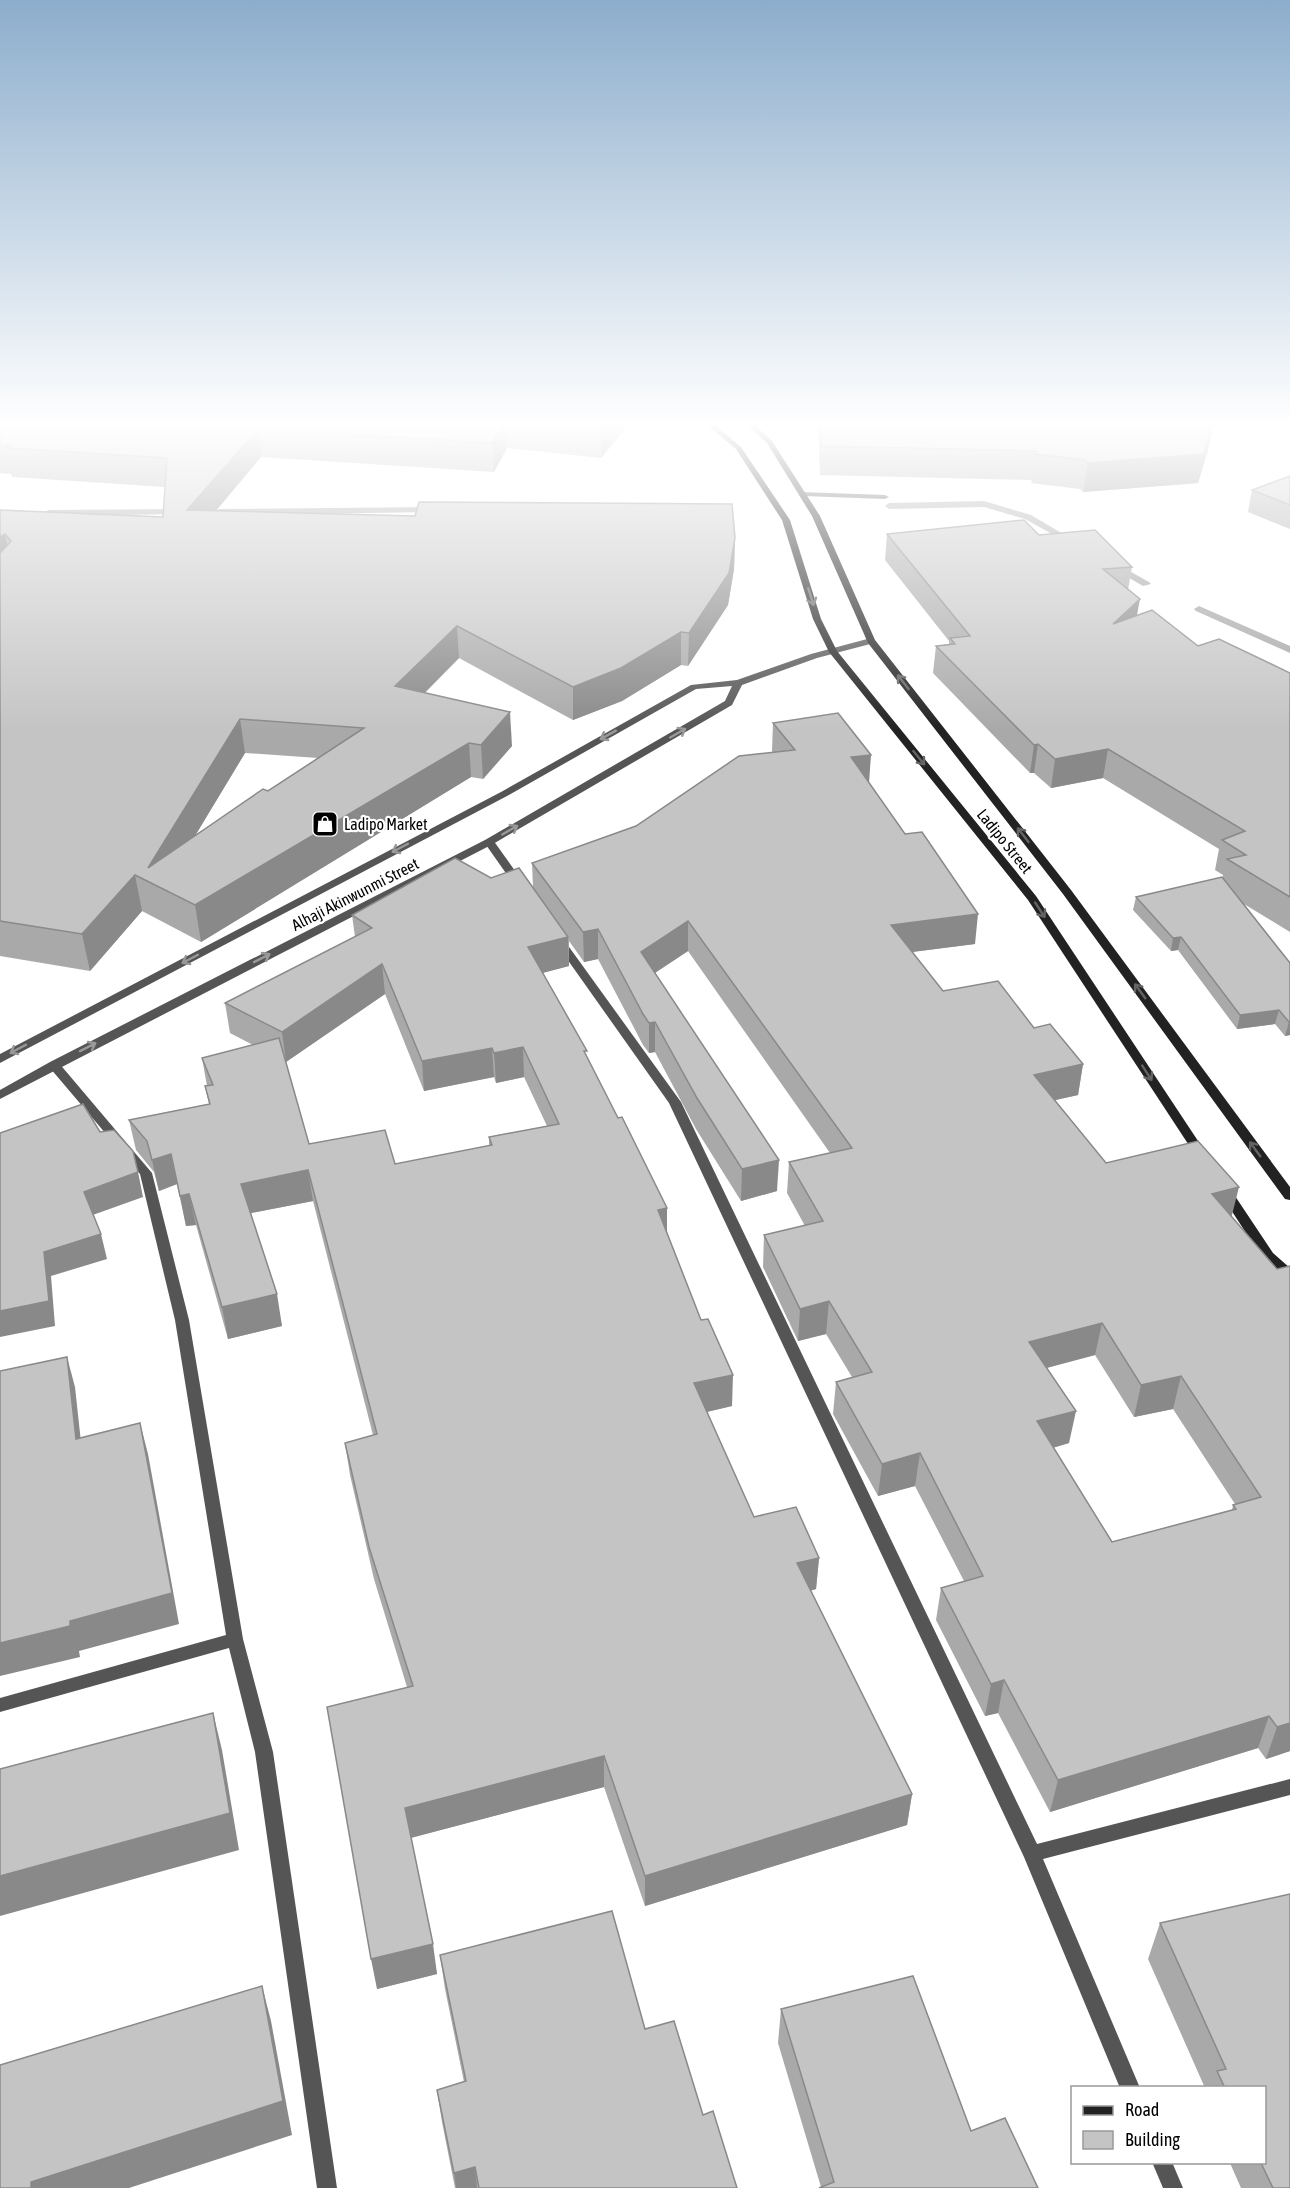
<svg xmlns="http://www.w3.org/2000/svg" width="1290" height="2188" viewBox="0 0 1290 2188" font-family="'Asap Condensed',sans-serif">
<rect width="100%" height="100%" fill="#fff"/>
<g fill="none" stroke-linecap="round" stroke-linejoin="round">
<g fill="#a3a3a3" fill-rule="evenodd">
<path d="M984 501 1031 515 1075 541 1068 543 1025 519 984 507 889 509 885 506 889 503Z"/>
<path d="M434 507 437 508V512L219 515 215 512 219 509Z"/>
<path d="M182 509 185 510V514L48 516 44 513 48 510Z"/>
<path d="M1117 564 1149 582 1151 584 1143 586 1114 569 1113 567Z"/>
<path d="M1199 606 1290 646V653L1196 611 1194 609Z"/>
</g>
<g fill="#555" fill-rule="evenodd">
<path d="M800 492 885 495 889 497 885 499 803 496H800Z"/>
<path d="M489 839 493 840 523 882 524 884 523 886H515L484 842Z"/>
<path d="M560 939 564 940 681 1102 1037 1844 1290 1779V1795L1043 1859 1140 2088H1120L1024 1857 669 1103 555 942Z"/>
<path d="M54 1061 58 1062 152 1173 189 1320 243 1639 273 1752 337 2188H317L255 1752 229 1648 0 1712V1698L226 1635 175 1320 140 1174 50 1068 48 1065Z"/>
<path d="M1152 2162H1172L1183 2188H1163Z"/>
</g>
<path fill="#555" fill-rule="evenodd" d="M871 638 875 641 874 643 817 658 742 685 732 705 493 844 0 1099V1090L50 1062 485 840 725 701 732 686 696 689 507 796 0 1063V1054L501 792 691 685 737 680 811 654Z"/>
<g fill="#222" fill-rule="evenodd">
<path d="M706 424H714L741 447 790 520 821 619 837 651 1036 896 1204 1150 1206 1153 1204 1156H1196L1028 900 829 652 813 619 782 520 736 449Z"/>
<path d="M746 424H754L772 441 820 516 875 640 1071 890 1290 1187V1200L1285 1199 1063 894 868 643 812 516 767 443Z"/>
<path d="M1226 1189 1231 1190 1273 1253 1290 1268V1281L1285 1279 1263 1259 1220 1193Z"/>
</g>
</g>
<g fill="#a9a9a9" fill-rule="evenodd">
<path d="M0 424H629L601 458 507 448 494 472 261 457 216 511 735 538 734 569 728 605 688 666 681 665 622 701 573 720 459 658 425 693 512 746 483 779 471 777 201 942 142 911 90 971 0 956V510L163 517 165 487 12 477 11 474 0 473ZM245 753 318 758 268 791 196 834Z"/>
<path d="M818 424H1213L1208 450 1198 483 1083 492 1080 489 1031 483 1032 480 820 475Z"/>
<path d="M1290 476V529L1248 512 1252 490Z"/>
<path d="M887 534 1039 535 1132 567 1128 590 1137 615 1198 646 1290 673V932L1244 904 1290 963V1035L1285 1036 1275 1024 1237 1029 1178 950 1171 951 1133 910 1136 897 1223 877V875L1215 870 1219 849 1103 778 1051 788 1034 773H1030L933 673 936 646 949 644V641L885 560Z"/>
<path d="M773 723 869 783 975 944 912 952 943 991 1034 1028 1083 1064 1078 1095 1055 1100 1106 1163 1231 1216 1277 1269 1290 1266V1751L1266 1759 1258 1748 1050 1812 998 1713 985 1716 936 1620 941 1588 964 1581 915 1486 878 1496 833 1414 836 1382 852 1377 826 1334 798 1341 763 1267 764 1235 805 1226 787 1193 789 1162 830 1153 688 951 655 973 777 1191 741 1201 696 1129 655 1052 649 1053 643 1045 598 959 584 962 569 941V966L543 973 618 1118 667 1208V1233L732 1406 707 1412 754 1517 819 1558 816 1589 810 1591 912 1794 907 1825 645 1906 604 1787 411 1838 437 1974 377 1989 407 1687 374 1579 350 1475 345 1443 373 1435 313 1201 251 1213 282 1326 228 1339 196 1225 186 1226 177 1184 159 1191 154 1172 136 1150 129 1120 209 1104 205 1086H207L202 1058 253 1045 230 1033 225 1003 355 937 352 915 491 878 533 888 532 863 636 826 773 753 772 751ZM385 994 424 1091 494 1077 496 1083 524 1077 547 1126 489 1137V1146L395 1164 309 1144 286 1062ZM1095 1355 1134 1417 1173 1409 1235 1504 1233 1505 1232 1510 1112 1542 1053 1448 1069 1443 1047 1368Z"/>
<path d="M1290 1894V2188H1241L1230 2163H1264V2088H1205L1148 1959 1160 1923Z"/>
<path d="M440 1955 645 2029 703 2115 737 2188H455L442 2122 437 2090 464 2082 445 1989Z"/>
<path d="M781 2009 971 2131 821 2187 778 2043Z"/>
</g>
<g fill="#898989">
<path d="M503 424H506L507 448 494 472 492 443Z"/>
<path d="M605 424H629L601 458V430Z"/>
<path d="M1213 424 1208 450 1198 483 1083 492 1088 463Z"/>
<path d="M258 429 261 457 191 540 187 510Z"/>
<path d="M5 534 11 564 0 572V537Z"/>
<path d="M735 538 734 569 728 605 688 666 689 633Z"/>
<path d="M1140 599 1135 626 1113 624Z"/>
<path d="M457 626 459 658 398 719 395 686Z"/>
<path d="M681 632V665L622 701 573 720V687Z"/>
<path d="M510 712 512 746 483 779 481 745Z"/>
<path d="M240 719 245 753 163 889 148 868Z"/>
<path d="M469 743 471 777 201 942 195 905Z"/>
<path d="M1038 744 1034 773H1030L1034 745Z"/>
<path d="M1108 749 1103 778 1051 788 1055 759Z"/>
<path d="M871 755 869 783 851 757Z"/>
<path d="M135 875 142 911 90 971 82 934Z"/>
<path d="M978 914 975 944 888 955 891 925Z"/>
<path d="M688 921V951L641 982V952Z"/>
<path d="M598 929V959L584 962 583 932Z"/>
<path d="M568 937 569 966 530 976 528 947Z"/>
<path d="M1181 937 1178 950 1171 951 1173 938Z"/>
<path d="M382 964 385 994 286 1062 282 1032Z"/>
<path d="M1279 1010 1275 1024 1237 1029 1240 1015Z"/>
<path d="M655 1022V1052L649 1053V1023Z"/>
<path d="M1289 1022H1290V1035L1285 1036Z"/>
<path d="M523 1047 524 1077 496 1083 494 1053Z"/>
<path d="M492 1048 494 1077 424 1091 422 1061Z"/>
<path d="M1083 1064 1078 1095 1029 1106 1034 1075Z"/>
<path d="M171 1154 177 1184 159 1191 152 1160Z"/>
<path d="M779 1160 777 1191 741 1201 742 1169Z"/>
<path d="M308 1170 313 1201 246 1214 241 1184Z"/>
<path d="M138 1172 143 1197 90 1216 84 1192Z"/>
<path d="M1239 1187 1231 1219 1212 1194Z"/>
<path d="M189 1194 196 1225 186 1226 180 1196Z"/>
<path d="M667 1208V1238L658 1210Z"/>
<path d="M101 1234 107 1259 51 1276 55 1326 0 1337V1311L44 1252Z"/>
<path d="M277 1294 282 1326 228 1339 222 1307Z"/>
<path d="M829 1301 826 1334 798 1341 800 1309Z"/>
<path d="M1102 1323 1095 1355 1023 1374 1029 1342Z"/>
<path d="M67 1357 75 1387 84 1470 76 1439Z"/>
<path d="M733 1375 732 1406 693 1415 694 1383Z"/>
<path d="M1181 1376 1173 1409 1134 1417 1141 1385Z"/>
<path d="M1076 1411 1069 1443 1031 1454 1037 1421Z"/>
<path d="M140 1423 148 1454 179 1624 79 1651 80 1657 0 1676V1643L70 1621Z"/>
<path d="M920 1453 915 1486 878 1496 882 1464Z"/>
<path d="M819 1558 816 1589 794 1595 797 1563Z"/>
<path d="M1004 1680 998 1713 985 1716 991 1684Z"/>
<path d="M213 1713 222 1750 239 1850 0 1916V1876Z"/>
<path d="M1269 1716 1258 1748 1050 1812 1058 1780Z"/>
<path d="M1290 1723V1751L1266 1759 1277 1727Z"/>
<path d="M604 1756V1787L410 1838 405 1808Z"/>
<path d="M912 1794 907 1825 645 1906V1876Z"/>
<path d="M433 1944 437 1974 377 1989 371 1959Z"/>
<path d="M262 1986 271 2021 292 2135 129 2188H31V2182Z"/>
<path d="M475 2167 477 2188H456L454 2173Z"/>
</g>
<g fill="#c4c4c4" stroke="#898989" stroke-width="1.5" fill-rule="evenodd">
<path d="M0 424H503L492 443 258 429 187 510 415 516 419 502 732 504 735 538 729 573 689 633 681 632 621 668 573 687 457 626 395 686 510 712 481 745 469 743 195 905 135 875 82 934 0 921V553L11 541 5 534 0 537V510L163 517 167 458 6 448 9 446 0 445V439L4 436H0ZM240 719 364 728 268 791 263 789 148 868Z"/>
<path d="M548 424H605L601 430Z"/>
<path d="M820 424H1212L1204 454 1088 463 1085 460 1035 454 1036 451 822 446Z"/>
<path d="M1290 476V505L1252 490Z"/>
<path d="M1024 520 1039 535 1095 530 1132 567 1103 569 1140 599 1113 624 1152 610 1198 646 1219 639 1290 673V897L1227 859 1246 855 1222 840 1245 831 1108 749 1055 759 1038 744 1034 745 936 646 955 644 950 638 970 636 887 534Z"/>
<path d="M838 713 871 755 851 757 905 834 922 832 978 914 891 925 943 991 998 981 1034 1028 1050 1024 1083 1064 1034 1075 1106 1163 1198 1141 1239 1187 1212 1194 1277 1269 1290 1266V1723L1277 1727 1269 1716 1058 1780 1004 1680 991 1684 941 1588 983 1576 920 1453 882 1464 836 1382 872 1372 829 1301 800 1309 764 1235 823 1221 789 1162 852 1148 688 921 641 952 779 1160 742 1169 697 1098 655 1022 649 1023 643 1014 598 929 583 932 532 863 636 826 739 756 795 750 773 723ZM1102 1323 1141 1385 1181 1376 1261 1497 1233 1505 1236 1509 1112 1542 1037 1421 1076 1411 1029 1342Z"/>
<path d="M455 858 491 878 519 868 568 937 528 947 587 1051H584L618 1118 622 1117 667 1208 658 1210 701 1320 708 1319 733 1375 694 1383 754 1517 796 1507 819 1558 797 1563 912 1794 645 1876 604 1756 405 1808 433 1944 371 1959 327 1707 413 1686 369 1547 345 1443 377 1434 308 1170 241 1184 277 1294 222 1307 189 1194 180 1196 171 1154 152 1160 147 1141 129 1120 210 1104 205 1086 213 1085 202 1058 279 1038 309 1144 385 1130 395 1164 492 1145 489 1137 559 1124 523 1047 494 1053 492 1048 422 1061 382 964 282 1032 225 1003 372 928 352 915Z"/>
<path d="M1222 877 1290 963V1022H1289L1279 1010 1240 1015 1181 937 1173 938 1136 897Z"/>
<path d="M83 1104 100 1132 114 1130 133 1151 138 1172 84 1192 101 1234 44 1252 49 1301 0 1311V1133Z"/>
<path d="M67 1357 76 1439 140 1423 172 1593 70 1621V1626L0 1643V1371Z"/>
<path d="M213 1713 230 1813 0 1876V1769Z"/>
<path d="M1290 1894V2188H1273L1261 2163H1264V2088H1225L1217 2071 1226 2069 1160 1923Z"/>
<path d="M612 1911 645 2029 674 2021 703 2115 713 2111 737 2188H479L475 2167 454 2173 437 2090 466 2081 440 1955Z"/>
<path d="M913 1976 971 2131 1005 2118 1038 2188H819L834 2182 781 2009Z"/>
<path d="M262 1986 283 2101 31 2182V2188H0V2065Z"/>
</g>
<defs><path id="oneway-shaft" d="M-6 0H5M1.5-3L5.5 0L1.5 3" fill="none" stroke-width="1.6" stroke-linecap="round" stroke-linejoin="round" transform="scale(1.5)"/></defs>
<g stroke="#646464">
<use href="#oneway-shaft" transform="translate(811 597) rotate(72)"/>
<use href="#oneway-shaft" transform="translate(903 682) rotate(-128)"/>
<use href="#oneway-shaft" transform="translate(919 758) rotate(51)"/>
<use href="#oneway-shaft" transform="translate(1023 835) rotate(-128)"/>
<use href="#oneway-shaft" transform="translate(1040 910) rotate(57)"/>
<use href="#oneway-shaft" transform="translate(1140 991) rotate(-126)"/>
<use href="#oneway-shaft" transform="translate(1147 1073) rotate(57)"/>
<use href="#oneway-shaft" transform="translate(1255 1149) rotate(-126)"/>
</g>
<g stroke="#999">
<use href="#oneway-shaft" transform="translate(678 733) rotate(-30)"/>
<use href="#oneway-shaft" transform="translate(608 735) rotate(151)"/>
<use href="#oneway-shaft" transform="translate(510 830) rotate(-30)"/>
<use href="#oneway-shaft" transform="translate(400 848) rotate(152)"/>
<use href="#oneway-shaft" transform="translate(262 958) rotate(-27)"/>
<use href="#oneway-shaft" transform="translate(190 959) rotate(152)"/>
<use href="#oneway-shaft" transform="translate(88 1047) rotate(-27)"/>
<use href="#oneway-shaft" transform="translate(18 1049) rotate(152)"/>
</g>
<linearGradient id="sky" x2="0" y2="1"><stop stop-color="#8cadcc"/><stop offset="0.58" stop-color="#fff"/><stop offset="1" stop-color="#fff" stop-opacity="0"/></linearGradient>
<rect width="1290" height="731" fill="url(#sky)"/>
<defs>
<g id="shop-square" transform="scale(1.35)"><rect x="-9" y="-9" width="18" height="18" rx="4" fill="#000" stroke="#fff"/><path d="M-5-2.5h2.3a2.7 3.5 0 0 1 5.4 0H5L5.5 6h-11ZM-1.5-2.5h3a1.5 2.3 0 0 0-3 0Z" fill="#fff"/></g>
</defs>
<g fill-rule="evenodd">
<use href="#shop-square" x="325" y="824"/>
</g>
<g text-anchor="middle" stroke-width="4.5" stroke-linejoin="round" paint-order="stroke">
<g font-size="16" fill="#000" stroke="#fff" text-anchor="start">
<text x="344" y="830">Ladipo Market</text>
</g>
<g font-size="16" fill="#000" stroke="#fff">
<text transform="translate(1005 841) rotate(51)" y="6">Ladipo Street</text>
<text transform="translate(355 894) rotate(-27)" y="6">Alhaji Akinwunmi Street</text>
</g>
</g>
<rect x="1071" y="2086" width="195" height="78" fill="#ffffff" stroke="#999999" stroke-width="1.5"/>
<rect x="1083" y="2106" width="30" height="9" fill="#222222" stroke="#999999" stroke-width="1.5"/>
<text x="1125" y="2116" font-size="18" fill="#000000">Road</text>
<rect x="1083" y="2131" width="30" height="18" fill="#c4c4c4" stroke="#999999" stroke-width="1.5"/>
<text x="1125" y="2146" font-size="18" fill="#000000">Building</text>
</svg>
